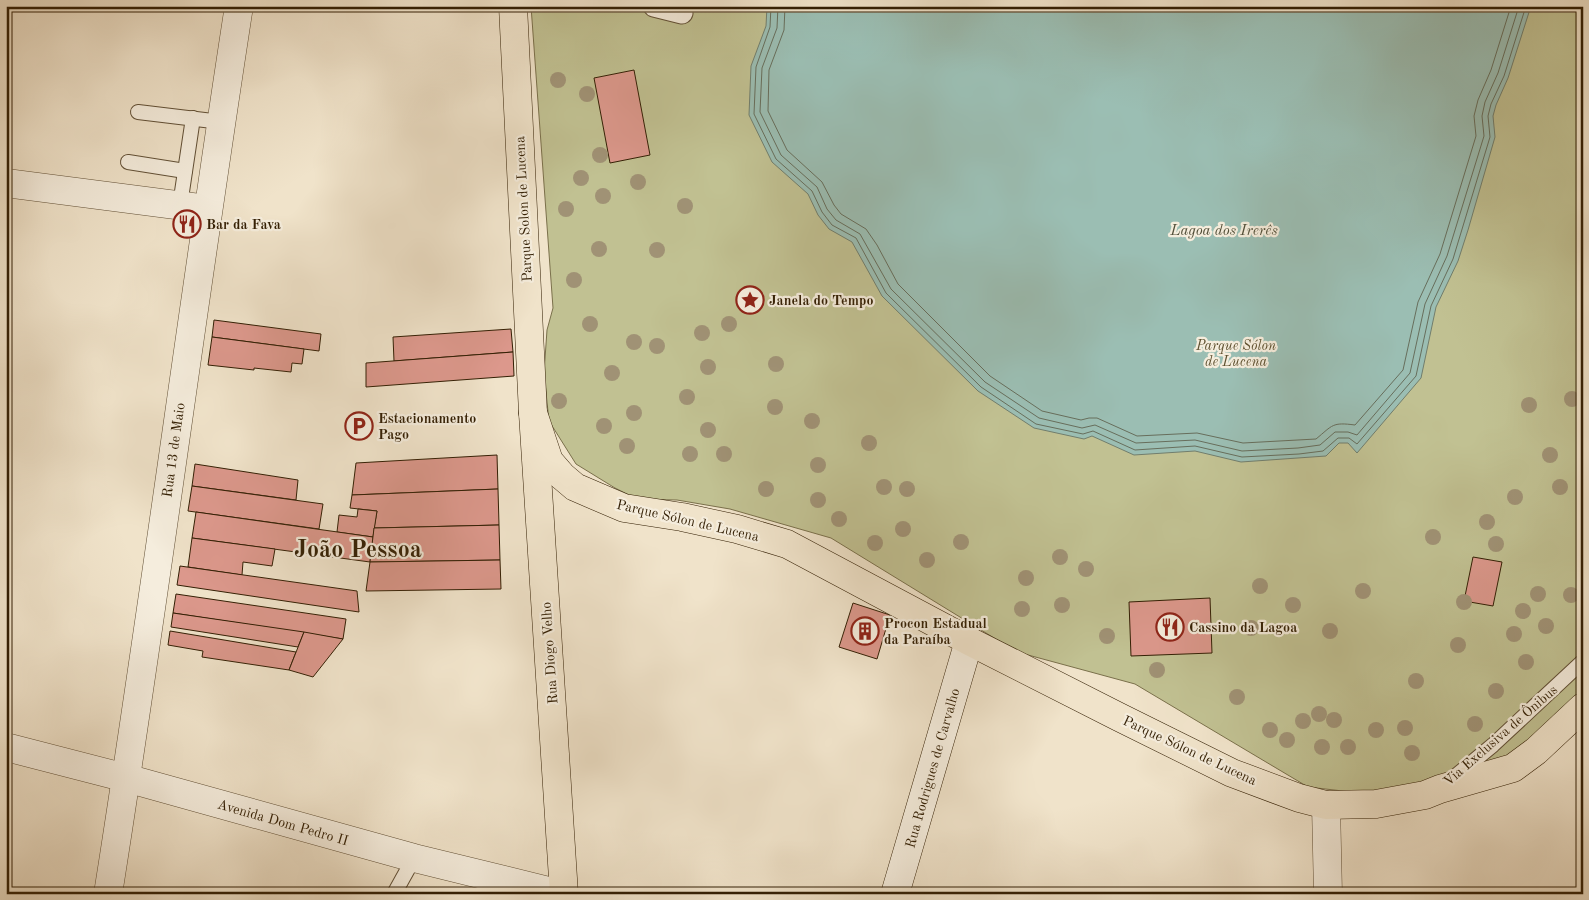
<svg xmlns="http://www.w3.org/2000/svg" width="1589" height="900" viewBox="0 0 1589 900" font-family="'Old Standard TT',serif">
<rect width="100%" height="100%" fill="#f0e3ca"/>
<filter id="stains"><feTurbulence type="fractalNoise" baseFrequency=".004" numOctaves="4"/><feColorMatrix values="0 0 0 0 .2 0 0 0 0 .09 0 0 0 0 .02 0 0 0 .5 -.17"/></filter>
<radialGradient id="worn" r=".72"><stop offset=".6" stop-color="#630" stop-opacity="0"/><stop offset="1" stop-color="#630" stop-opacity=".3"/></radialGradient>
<path fill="#c1c192" stroke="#7a704b" d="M531 6H1583V699L1505 768 1369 794 1308 787 1135 684 1017 652 831 538 730 509 677 500 637 499 615 488 576 464 549 421 544 373 547 330 553 308Z"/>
<path fill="#9bbeb3" stroke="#717e6d" d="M767 6H1531L1508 78 1496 105 1493 116 1495 137 1468 230 1458 261 1436 307 1421 378 1357 453 1348 443H1339L1326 456 1241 462 1195 451 1134 455 1092 436 1084 439 1034 428 978 391 882 296 852 242 829 229 818 215 808 194 772 162 749 115 751 66 766 26Z"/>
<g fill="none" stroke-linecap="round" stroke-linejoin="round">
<g stroke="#676e5c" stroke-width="1">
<path d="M771 6 770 27 756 67 754 114 776 159 812 191 822 212 832 225 856 238 886 293 981 387 1036 424 1083 434 1093 431 1135 450 1195 446 1242 457 1299 454 1323 451 1338 438H1349L1357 444 1416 376 1431 306 1453 259 1490 137 1488 116 1491 104 1504 76 1526 6"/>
<path d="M778 6 777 28 762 68 760 112 781 155 817 187 827 209 836 220 860 234 891 289 985 382 1039 418 1082 428 1095 425 1136 443 1195 440 1242 451 1298 448 1320 445 1335 432H1348L1357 435 1410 373 1425 304 1447 256 1484 136 1482 116 1485 102 1498 73 1519 6"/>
<path d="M785 6 784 30 769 70 768 111 787 150 822 182 834 205 841 214 866 229 877 245 898 284 990 376 1042 411 1081 420 1089 418H1097L1137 436 1197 433 1243 443 1316 439C1333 425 1332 422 1355 425L1403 370 1418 302 1440 254 1476 136 1474 116 1478 100 1491 70 1511 6"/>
</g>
</g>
<g fill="#dc988c" stroke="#331f04">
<path d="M634 70 650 155 610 163 594 78Z"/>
<path d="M214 320 321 334 319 351 212 337Z"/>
<path d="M511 329 513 352 394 361 393 337Z"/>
<path d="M212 337 304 349 302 364 292 363 291 372 254 368V370L208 365Z"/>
<path d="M513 352 514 376 366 387V363Z"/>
<path d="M497 455 498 489 352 495 356 463Z"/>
<path d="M195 464 298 480 296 500 192 486Z"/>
<path d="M192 486 323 504 319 529 188 511Z"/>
<path d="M498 489 499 525 374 528 377 511 350 508 352 495Z"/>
<path d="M358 509 377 511 373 537 337 532 339 515 357 517Z"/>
<path d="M196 512 373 537 370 562 192 538Z"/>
<path d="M499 525 500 560 370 562 374 528Z"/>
<path d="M192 538 275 549 272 566 243 562 242 575 188 567Z"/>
<path d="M1473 557 1502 562 1493 606 1464 601Z"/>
<path d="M500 560 501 589 366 591 370 562Z"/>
<path d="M180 566 357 591 359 612 177 585Z"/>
<path d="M176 594 346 619 343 639 173 613Z"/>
<path d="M1210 598 1212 653 1131 656 1129 602Z"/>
<path d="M853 603 890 615 877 659 839 647Z"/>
<path d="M173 613 304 632 298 647 171 627Z"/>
<path d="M170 631 296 652 289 670 202 657 203 651 168 645Z"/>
<path d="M304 632 343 639 313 677 289 670Z"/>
</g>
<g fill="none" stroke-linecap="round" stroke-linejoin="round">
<g stroke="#625036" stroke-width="16">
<g id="service">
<path d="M138 112 221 122"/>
<path d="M128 162 185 171"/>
<path d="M180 205 193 118"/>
<path d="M1452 779 1493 745 1583 661"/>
<path d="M394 894 414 858"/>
</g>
</g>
<g stroke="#625036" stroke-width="23">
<path id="pedestrian" d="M654 6 682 13"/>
</g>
<g stroke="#625036" stroke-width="29">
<g id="minor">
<path d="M6 183 207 209"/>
<path d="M1326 805 1328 894"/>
<path d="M108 894C155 598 193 302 239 6"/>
</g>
</g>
<g stroke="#625036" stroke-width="29">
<path id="tertiary" d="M6 747 126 778 414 858 561 894"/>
</g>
<g stroke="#331f04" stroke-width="29">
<path id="secondary" d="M895 894 969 641"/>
</g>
<g stroke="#331f04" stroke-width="29">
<g id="primary">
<path d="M513 6 533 413 564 894"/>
<path d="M533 413 549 461 562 476 575 487 624 508 682 517 737 529 787 544 969 641 1119 717 1232 773 1299 798 1326 805 1376 804 1425 795 1440 789 1513 768 1536 751 1583 707"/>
</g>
</g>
<use href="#service" stroke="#f5eddd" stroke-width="14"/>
<use href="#pedestrian" stroke="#f5eddd" stroke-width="21"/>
<use href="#minor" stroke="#f5eddd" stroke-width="28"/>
<use href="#tertiary" stroke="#f5eddd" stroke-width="28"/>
<use href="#secondary" stroke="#f5eddd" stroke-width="28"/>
<use href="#primary" stroke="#f0e3ca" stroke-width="28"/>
</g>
<g fill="#a09275">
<circle cx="558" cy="80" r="8"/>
<circle cx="587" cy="94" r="8"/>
<circle cx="600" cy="155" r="8"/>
<circle cx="581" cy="178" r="8"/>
<circle cx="638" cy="182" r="8"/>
<circle cx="603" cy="196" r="8"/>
<circle cx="685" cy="206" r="8"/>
<circle cx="566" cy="209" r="8"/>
<circle cx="599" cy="249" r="8"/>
<circle cx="657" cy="250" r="8"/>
<circle cx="574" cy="280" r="8"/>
<circle cx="590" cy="324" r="8"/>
<circle cx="729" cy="324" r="8"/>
<circle cx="702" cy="333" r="8"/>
<circle cx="634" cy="342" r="8"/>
<circle cx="657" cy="346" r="8"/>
<circle cx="776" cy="364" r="8"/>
<circle cx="708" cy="367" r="8"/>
<circle cx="612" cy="373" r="8"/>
<circle cx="687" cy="397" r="8"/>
<circle cx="1572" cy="399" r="8"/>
<circle cx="559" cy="401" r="8"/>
<circle cx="1529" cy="405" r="8"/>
<circle cx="775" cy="407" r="8"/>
<circle cx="634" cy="413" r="8"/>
<circle cx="812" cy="421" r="8"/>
<circle cx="604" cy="426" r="8"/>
<circle cx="708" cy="430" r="8"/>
<circle cx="869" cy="443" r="8"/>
<circle cx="627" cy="446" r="8"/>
<circle cx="690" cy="454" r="8"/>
<circle cx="724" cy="454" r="8"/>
<circle cx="1550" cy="455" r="8"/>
<circle cx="818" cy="465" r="8"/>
<circle cx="884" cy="487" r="8"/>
<circle cx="1560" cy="487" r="8"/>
<circle cx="766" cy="489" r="8"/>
<circle cx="907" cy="489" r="8"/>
<circle cx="1515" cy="497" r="8"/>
<circle cx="818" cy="500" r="8"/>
<circle cx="839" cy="519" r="8"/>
<circle cx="1487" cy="522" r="8"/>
<circle cx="903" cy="529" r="8"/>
<circle cx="1433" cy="537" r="8"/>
<circle cx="961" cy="542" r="8"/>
<circle cx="875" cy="543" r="8"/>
<circle cx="1496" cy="544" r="8"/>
<circle cx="1060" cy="557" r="8"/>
<circle cx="927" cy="560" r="8"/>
<circle cx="1086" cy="569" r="8"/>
<circle cx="1026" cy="578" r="8"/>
<circle cx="1260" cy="586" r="8"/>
<circle cx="1363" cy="591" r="8"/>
<circle cx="1538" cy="594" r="8"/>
<circle cx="1571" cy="595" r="8"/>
<circle cx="1464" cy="602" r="8"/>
<circle cx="1062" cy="605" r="8"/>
<circle cx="1293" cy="605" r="8"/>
<circle cx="1022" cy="609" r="8"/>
<circle cx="1523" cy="611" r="8"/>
<circle cx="1546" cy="626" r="8"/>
<circle cx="1251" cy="628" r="8"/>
<circle cx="1330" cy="631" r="8"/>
<circle cx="1514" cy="634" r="8"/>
<circle cx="1107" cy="636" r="8"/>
<circle cx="1458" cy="645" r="8"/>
<circle cx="1526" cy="662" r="8"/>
<circle cx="1157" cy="670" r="8"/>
<circle cx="1416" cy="681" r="8"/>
<circle cx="1496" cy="691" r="8"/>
<circle cx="1237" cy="697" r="8"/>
<circle cx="1319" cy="714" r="8"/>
<circle cx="1334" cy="720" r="8"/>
<circle cx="1303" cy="721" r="8"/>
<circle cx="1475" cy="724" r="8"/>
<circle cx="1405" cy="728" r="8"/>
<circle cx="1270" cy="730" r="8"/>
<circle cx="1376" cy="730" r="8"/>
<circle cx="1287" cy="740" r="8"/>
<circle cx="1322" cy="747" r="8"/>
<circle cx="1348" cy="747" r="8"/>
<circle cx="1412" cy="753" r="8"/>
</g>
<defs>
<g id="restaurant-ring" transform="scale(1.4375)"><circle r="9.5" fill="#f5eddd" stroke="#8f2418" stroke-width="1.5"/><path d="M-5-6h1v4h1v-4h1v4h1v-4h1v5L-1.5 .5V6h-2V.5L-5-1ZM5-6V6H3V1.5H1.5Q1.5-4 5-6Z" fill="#8f2418"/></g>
<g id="sight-ring" transform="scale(1.4375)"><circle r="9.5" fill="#f5eddd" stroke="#8f2418" stroke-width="1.5"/><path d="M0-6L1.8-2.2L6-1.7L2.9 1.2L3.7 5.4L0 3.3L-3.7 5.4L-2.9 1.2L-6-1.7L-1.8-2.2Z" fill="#8f2418"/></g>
<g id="parking-ring" transform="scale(1.4375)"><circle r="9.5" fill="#f5eddd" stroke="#8f2418" stroke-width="1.5"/><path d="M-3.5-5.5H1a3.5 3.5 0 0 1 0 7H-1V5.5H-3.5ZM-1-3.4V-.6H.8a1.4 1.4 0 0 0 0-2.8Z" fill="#8f2418"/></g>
<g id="building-ring" transform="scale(1.4375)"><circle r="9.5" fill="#f5eddd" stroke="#8f2418" stroke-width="1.5"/><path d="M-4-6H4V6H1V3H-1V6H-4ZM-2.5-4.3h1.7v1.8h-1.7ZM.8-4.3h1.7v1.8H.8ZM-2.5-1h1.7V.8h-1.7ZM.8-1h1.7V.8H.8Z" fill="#8f2418"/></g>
</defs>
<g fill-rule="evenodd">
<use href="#restaurant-ring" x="187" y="224"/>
<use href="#sight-ring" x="750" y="300"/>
<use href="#parking-ring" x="359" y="426"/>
<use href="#restaurant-ring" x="1170" y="627"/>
<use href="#building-ring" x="865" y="631"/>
</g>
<g text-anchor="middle" stroke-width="4.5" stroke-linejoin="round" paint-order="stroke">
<g font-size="14" fill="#331f04" stroke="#f5eddd">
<text transform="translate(523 209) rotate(-93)" y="5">Parque Solon de Lucena</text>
<text transform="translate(173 450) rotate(-82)" y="5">Rua 13 de Maio</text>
<text transform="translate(688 520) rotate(13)" y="5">Parque Sólon de Lucena</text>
<text transform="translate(549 653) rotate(-94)" y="5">Rua Diogo Velho</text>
<text transform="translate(1500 735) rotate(-41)" y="5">Via Exclusiva de Ônibus</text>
<text transform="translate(1190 750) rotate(25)" y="5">Parque Sólon de Lucena</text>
<text transform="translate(932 768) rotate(-74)" y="5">Rua Rodrigues de Carvalho</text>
<text transform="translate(283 822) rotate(16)" y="5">Avenida Dom Pedro II</text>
</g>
<g font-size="14" font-weight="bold" fill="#331f04" stroke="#f5eddd" text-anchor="start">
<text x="206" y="229">Bar da Fava</text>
<text x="769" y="305">Janela do Tempo</text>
<text x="378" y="423">Estacionamento<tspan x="378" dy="16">Pago</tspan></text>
<text x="884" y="628">Procon Estadual<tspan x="884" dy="16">da Paraíba</tspan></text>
<text x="1189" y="632">Cassino da Lagoa</text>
</g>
<g font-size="14" font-style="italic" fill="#5e502f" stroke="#f5eddd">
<text x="1236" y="350">Parque Sólon<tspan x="1236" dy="16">de Lucena</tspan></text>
</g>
<g font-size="15" font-style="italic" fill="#524f39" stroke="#f5eddd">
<text x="1224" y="235">Lagoa dos Irerês</text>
</g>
<g font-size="24" font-weight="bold" fill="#331f04" stroke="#f5eddd">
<text x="358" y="557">João Pessoa</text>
</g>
</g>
<rect width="1589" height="900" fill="none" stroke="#f0e3ca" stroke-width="25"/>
<rect x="8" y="8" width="1574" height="885" fill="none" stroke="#331f04" stroke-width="2.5"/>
<rect x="12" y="12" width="1564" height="875" fill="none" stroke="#331f04"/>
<rect width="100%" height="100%" filter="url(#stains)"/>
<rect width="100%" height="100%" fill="url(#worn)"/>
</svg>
